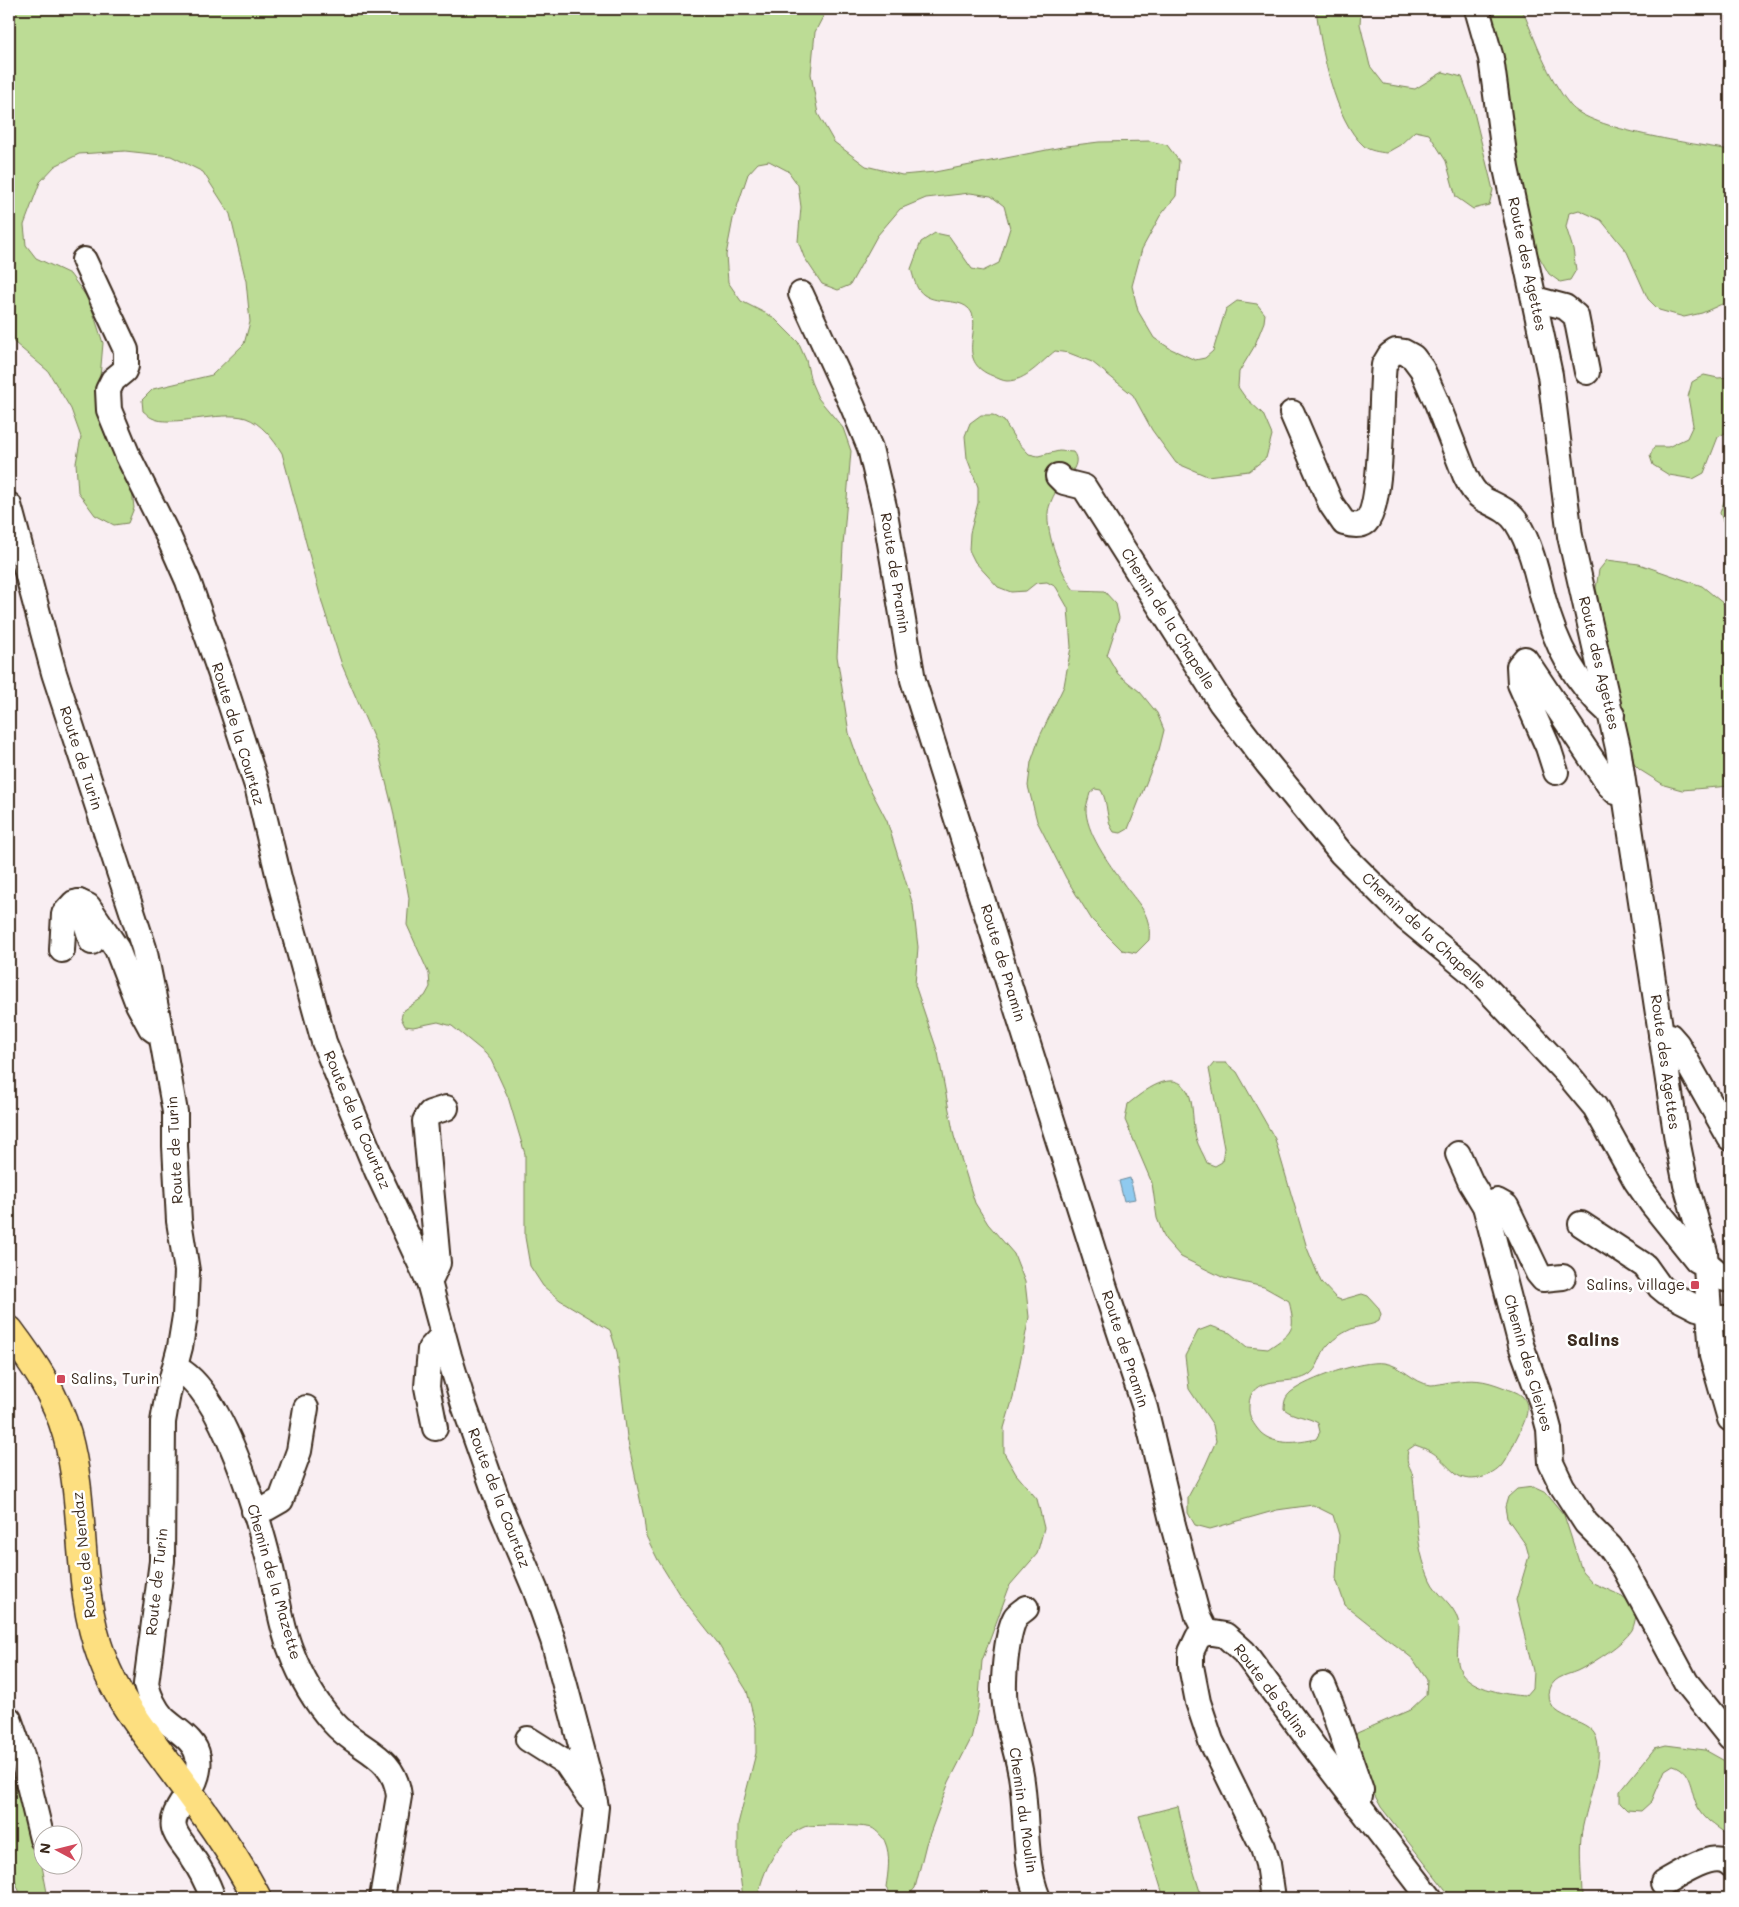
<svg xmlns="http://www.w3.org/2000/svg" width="1739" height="1907" viewBox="0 0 1739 1907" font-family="Mali,sans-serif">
<rect width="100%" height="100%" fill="#f9eef2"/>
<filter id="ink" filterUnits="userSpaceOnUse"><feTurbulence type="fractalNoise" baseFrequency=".02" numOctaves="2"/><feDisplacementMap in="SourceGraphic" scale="10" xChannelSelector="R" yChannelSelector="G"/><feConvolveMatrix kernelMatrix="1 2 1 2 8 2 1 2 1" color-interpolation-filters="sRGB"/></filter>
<g filter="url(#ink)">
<g fill="#bcdc95" stroke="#7c835a">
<path d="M9 9H827L815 32 811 74 818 114 834 142 866 166 902 175 935 172 1067 146 1099 142 1150 141 1167 145 1179 161 1176 196 1160 216 1142 249 1132 286 1138 311 1154 338 1171 349 1195 360 1205 358 1213 351 1226 309 1237 301 1257 304 1265 314 1264 322 1254 347 1239 372 1238 387 1245 397 1263 414 1272 435 1266 458 1249 471 1207 476 1176 463 1152 430 1133 395 1092 362 1069 353 1055 351C1041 362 1026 381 1007 381 1003 381 997 378 993 376 952 361 986 324 968 308 956 297 931 306 919 290 915 285 913 275 911 269L921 242 935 233 949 236 972 269 983 271 999 263 1010 228 1004 206 991 196 970 193 926 198 900 209 877 236 850 285 838 290 822 284 804 257 798 241 801 207 798 185 788 171 769 161 758 163 748 174 733 219 726 255 728 282 741 301 773 317 798 342 806 360 811 382 818 398 843 428 851 451 843 546 837 656 849 733 865 779 887 821 913 905 918 947 915 985 938 1053 954 1136 975 1203 988 1224 1014 1254 1025 1282 1029 1317 1013 1398 1004 1428V1453L1016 1474 1037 1499 1044 1528 1037 1554 1010 1585 982 1661 978 1708 971 1739 949 1782 926 1844 915 1888 906 1898H894L886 1887C888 1873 891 1855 885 1842 884 1838 876 1830 872 1828 864 1825 811 1824 804 1827 779 1838 761 1873 758 1898H743L738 1860V1824L756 1753V1727L747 1691 717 1642 679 1594 658 1560 646 1536 644 1518 627 1437 617 1352 610 1330 560 1300 543 1286 530 1266 525 1237V1154L508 1097 491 1060 485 1053 452 1026 438 1022 413 1027 405 1026 401 1018 403 1011 425 996 430 987 429 974 407 925 409 898 393 810 377 746 342 665 323 606 282 453C274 440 261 423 246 418 221 410 170 428 152 418 149 417 146 413 143 411L142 400 153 389 212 375 244 344 250 322 246 281 230 214 203 172 171 156 125 151 79 154 55 166 40 182 24 225 26 245 36 258 70 274 89 300 103 343 97 412 106 438 132 489 134 508 128 523 114 525 95 515 78 492 76 463 81 437 71 409 48 371 9 338Z"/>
<path d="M1316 9H1361L1360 24 1370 66 1384 84 1415 89 1443 72 1462 77 1472 104 1493 190 1489 205 1473 209 1456 197 1446 161 1429 134 1415 131 1400 145 1386 153C1380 152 1369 151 1364 146 1334 120 1321 47 1316 9Z"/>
<path d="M1485 9H1522C1536 41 1547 77 1570 105 1590 130 1696 144 1730 150V307L1722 304 1702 313 1684 317 1659 310 1648 299 1627 252 1601 220 1579 210 1569 213 1566 227 1573 249 1576 270 1570 280 1560 282 1549 274 1528 237Z"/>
<path d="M1704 375 1718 378 1730 377V430L1718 437 1704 473 1693 479 1669 475 1653 465 1650 456 1654 447H1668L1687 438 1693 425 1688 397 1692 382Z"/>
<path d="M981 415H993L1004 421 1015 439 1029 454 1038 456 1059 451 1073 452C1085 466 1060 483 1054 495 1052 499 1048 508 1048 513 1046 534 1061 574 1074 590L1104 591 1116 604 1119 618 1107 655 1118 674 1140 692 1157 713 1164 730 1159 750 1128 829 1121 833 1114 832C1105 820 1109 803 1101 790L1095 789 1090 793C1089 797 1087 803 1086 808 1085 831 1109 864 1123 883 1137 903 1152 913 1149 940L1136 953 1122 950 1092 920 1066 878 1037 821 1028 786 1031 762 1040 736 1064 686 1071 647 1068 608 1056 587 1047 582 1036 583 1026 591 1011 592 998 587 975 562 969 550 970 533 978 503V487L967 458 965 436 970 423Z"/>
<path d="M1730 491V538L1720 513 1727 493Z"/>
<path d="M1607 560 1639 564 1702 586 1730 609V786L1682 790 1664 785 1640 770 1627 757 1623 721 1596 588 1599 570Z"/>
<path d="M1214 1063H1226L1237 1072 1275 1139 1307 1248 1321 1282 1336 1298 1341 1300 1362 1294 1368 1296 1378 1307 1381 1314 1379 1321C1371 1326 1363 1325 1354 1328 1346 1331 1334 1338 1328 1345 1319 1354 1320 1369 1307 1376 1289 1386 1249 1373 1249 1406 1248 1417 1254 1425 1261 1433 1276 1446 1298 1443 1316 1439L1320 1432 1318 1423C1306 1416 1294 1417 1284 1409 1284 1402 1285 1397 1291 1392 1308 1379 1361 1360 1384 1363 1402 1365 1413 1383 1431 1385 1437 1385 1444 1383 1450 1382 1474 1379 1482 1379 1505 1388 1510 1390 1518 1392 1522 1396 1532 1406 1525 1421 1520 1431 1514 1442 1510 1455 1502 1465 1493 1477 1467 1485 1455 1473 1438 1458 1439 1453 1415 1445L1408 1450C1405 1467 1411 1464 1413 1478 1418 1516 1414 1543 1430 1580 1436 1594 1454 1604 1458 1620 1462 1636 1452 1658 1462 1673 1473 1689 1507 1695 1525 1696L1532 1688 1533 1671 1516 1600 1529 1556 1526 1545 1507 1518 1505 1507 1508 1497 1517 1489 1533 1487 1546 1493 1564 1515 1582 1571 1593 1583 1622 1596 1630 1602 1636 1616C1635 1620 1634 1626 1632 1630 1623 1644 1596 1661 1581 1669 1571 1675 1554 1675 1550 1689 1542 1721 1589 1716 1596 1737 1605 1762 1584 1810 1581 1837 1579 1857 1582 1878 1582 1898H1452L1381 1807 1354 1757V1739L1357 1733 1410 1710 1426 1695 1427 1680 1413 1659 1345 1605 1336 1579 1339 1535 1333 1515 1313 1505 1277 1510 1210 1529 1195 1525 1188 1513V1497L1205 1466 1216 1441 1213 1425 1189 1389 1185 1356 1198 1331 1211 1326 1230 1333 1247 1347 1268 1349C1293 1332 1296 1331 1289 1301L1264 1287 1224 1278 1181 1257 1165 1239 1157 1218 1152 1183 1125 1120 1128 1104C1143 1092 1174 1066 1188 1092 1194 1103 1192 1125 1196 1138 1198 1146 1204 1155 1207 1163L1215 1166 1222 1162 1224 1148 1209 1069Z"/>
<path d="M9 1722 34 1823 48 1898H22L9 1866Z"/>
<path d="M1666 1745 1705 1750 1730 1764V1837C1721 1829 1708 1823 1701 1812 1689 1797 1695 1771 1673 1765L1665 1770 1652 1801 1641 1811 1627 1810 1620 1803V1791L1655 1748Z"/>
<path d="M1178 1806 1188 1853 1202 1898H1164L1139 1816Z"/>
</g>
<path fill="#8fcaef" stroke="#6d8a9b" d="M1130 1178 1135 1199 1124 1201 1119 1181Z"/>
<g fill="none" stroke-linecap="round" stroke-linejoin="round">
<g stroke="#3b2a1e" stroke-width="28">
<g id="minor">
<path d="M1477 9 1491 58 1506 168 1550 375 1570 536 1618 748 1677 1140 1686 1185 1705 1252 1712 1356 1730 1419"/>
<path d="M84 260 126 350V366L124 371 113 380 108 390 109 410 128 456 169 538 188 581 220 672 257 786 280 882 324 1042 377 1171 429 1282 449 1356 464 1405 499 1504 535 1589 553 1640 592 1787 596 1807 594 1825 584 1898"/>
<path d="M801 294 853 407 870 448 884 507 913 680 1104 1285 1145 1408 1173 1525 1198 1617 1206 1633"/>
<path d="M1535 299 1565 307 1576 316 1587 372"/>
<path d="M1292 413 1331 504 1344 523C1351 525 1360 527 1366 522 1384 504 1380 395 1384 365L1390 355 1396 351 1404 352 1413 357 1422 369 1437 403 1465 475C1469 484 1475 494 1483 499 1496 506 1509 510 1517 523 1531 545 1537 574 1543 598 1556 646 1574 682 1612 715"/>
<path d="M1058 476 1064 482 1084 487 1221 703 1267 763 1341 853 1407 919 1470 971 1570 1077 1595 1107 1636 1181 1652 1204 1697 1260 1711 1267 1725 1279 1730 1280"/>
<path d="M9 505 54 673 144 948 161 1033 175 1112V1146L179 1221 187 1271 185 1316 180 1347 168 1393 163 1422 162 1561 146 1684C149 1696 154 1708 163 1718 175 1730 195 1739 198 1757 203 1789 169 1807 174 1828 176 1837 185 1846 190 1854 200 1868 207 1882 213 1898"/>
<path d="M1556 772 1548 747 1520 684 1519 666 1525 659 1609 785 1616 792 1625 794"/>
<path d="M92 942 79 902 88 906 117 949 138 1004 151 1028 155 1031"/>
<path d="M62 950 64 914 74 903 79 902"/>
<path d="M1661 1035 1670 1036 1677 1044 1730 1138"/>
<path d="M1458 1154 1471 1183 1485 1206 1521 1345 1542 1403 1549 1429 1551 1463 1562 1486 1586 1523 1610 1547 1625 1569 1686 1682 1730 1737"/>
<path d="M1485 1206 1497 1201 1506 1206 1538 1273 1543 1279 1563 1277"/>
<path d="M1581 1224 1645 1266 1660 1287 1666 1292 1697 1308 1709 1311"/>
<path d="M429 1282 438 1263 425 1121 430 1113 446 1108"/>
<path d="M1710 1318H1730"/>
<path d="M175 1368C223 1387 258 1518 270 1565 277 1593 280 1624 291 1651 300 1675 315 1702 333 1722 358 1751 394 1753 399 1796L382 1898"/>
<path d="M435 1428 427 1387 430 1349 443 1335"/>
<path d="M254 1511 267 1508 281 1500 299 1451 306 1408"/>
<path d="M1026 1608C1023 1611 1017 1614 1015 1618 1006 1636 1002 1684 1005 1704 1008 1730 1019 1756 1022 1782 1027 1817 1024 1866 1038 1898"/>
<path d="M1323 1685 1331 1704 1361 1790 1358 1805"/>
<path d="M9 1719 22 1756 42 1839"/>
<path d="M528 1739 566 1763 589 1797"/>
<path d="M1663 1883C1680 1874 1714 1849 1730 1864"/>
<path d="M1273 1898 1268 1864 1263 1847 1211 1741 1198 1702 1191 1666V1652L1198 1637 1206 1633H1213L1225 1635 1244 1652 1317 1751 1430 1898"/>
</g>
</g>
<g stroke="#3b2a1e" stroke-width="31">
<path id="major" d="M9 1330C33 1362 56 1395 67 1435 87 1508 75 1586 102 1658 116 1697 143 1730 167 1763 199 1806 232 1850 257 1898"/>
</g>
<use href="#minor" stroke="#fff" stroke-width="24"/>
<use href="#major" stroke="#fddf80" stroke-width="28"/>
</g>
</g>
<g fill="#d1495b" stroke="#fff" stroke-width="2">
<rect x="1690" y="1280" width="10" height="10" rx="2.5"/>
<rect x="56" y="1374" width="10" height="10" rx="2.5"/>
</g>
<g text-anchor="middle" stroke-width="5" stroke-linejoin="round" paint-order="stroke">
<g font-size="15" fill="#3b2a1e" stroke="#fff">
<text transform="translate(1527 264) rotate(78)" y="5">Route des Agettes</text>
<text transform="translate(895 573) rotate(81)" y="5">Route de Pramin</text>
<text transform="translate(1168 619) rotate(58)" y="5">Chemin de la Chapelle</text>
<text transform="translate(1599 663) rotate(77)" y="5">Route des Agettes</text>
<text transform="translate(238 734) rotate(73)" y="5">Route de la Courtaz</text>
<text transform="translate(81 758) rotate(72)" y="5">Route de Turin</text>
<text transform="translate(1424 931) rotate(43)" y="5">Chemin de la Chapelle</text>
<text transform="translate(1003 963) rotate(73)" y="5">Route de Pramin</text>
<text transform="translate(1665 1062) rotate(82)" y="5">Route des Agettes</text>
<text transform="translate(357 1120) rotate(67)" y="5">Route de la Courtaz</text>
<text transform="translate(175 1150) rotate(-93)" y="5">Route de Turin</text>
<text transform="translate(1125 1349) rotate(72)" y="5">Route de Pramin</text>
<text transform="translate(1528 1363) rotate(74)" y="5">Chemin des Cleives</text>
<text transform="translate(499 1498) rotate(69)" y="5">Route de la Courtaz</text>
<text transform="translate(84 1555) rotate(-96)" y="5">Route de Nendaz</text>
<text transform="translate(157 1582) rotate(-84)" y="5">Route de Turin</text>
<text transform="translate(274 1582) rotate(74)" y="5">Chemin de la Mazette</text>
<text transform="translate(1271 1691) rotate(53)" y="5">Route de Salins</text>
<text transform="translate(1023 1810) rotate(82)" y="5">Chemin du Moulin</text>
</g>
<g font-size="15" fill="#3b2a1e" stroke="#fff" text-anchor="end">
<text x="1685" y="1290">Salins, village</text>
<text x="71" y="1384" text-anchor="start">Salins, Turin</text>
</g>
<g font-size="18" font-weight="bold" fill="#3b2a1e" stroke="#fff">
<text x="1593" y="1346">Salins</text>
</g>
</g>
<rect width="1739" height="1907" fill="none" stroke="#fff" stroke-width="30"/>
<rect x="15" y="15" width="1709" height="1877" fill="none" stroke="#3b2a1e" stroke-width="2" filter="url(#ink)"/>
<g transform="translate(58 1850) rotate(277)"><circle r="24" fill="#ffffff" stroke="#b1aaa5"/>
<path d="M0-4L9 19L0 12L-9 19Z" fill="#d1495b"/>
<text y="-8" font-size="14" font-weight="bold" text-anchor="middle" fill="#3b2a1e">N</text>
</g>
</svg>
